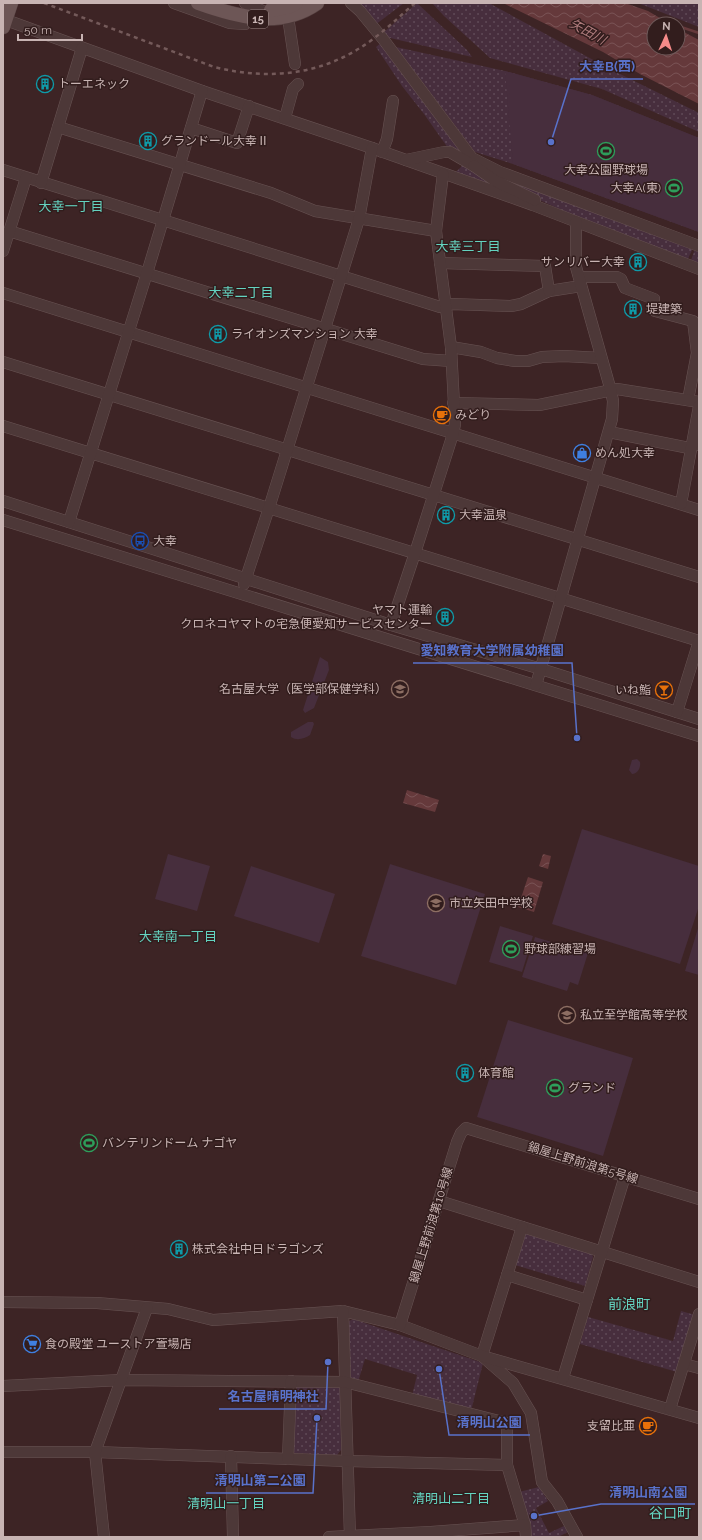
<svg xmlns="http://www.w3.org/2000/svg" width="702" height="1540" viewBox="0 0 702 1540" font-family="Raleway,'Noto Sans JP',sans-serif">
<defs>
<pattern id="grass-dots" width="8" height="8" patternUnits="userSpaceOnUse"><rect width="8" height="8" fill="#472e3d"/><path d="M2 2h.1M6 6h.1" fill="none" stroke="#604a57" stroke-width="1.8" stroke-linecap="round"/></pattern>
<pattern id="water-waves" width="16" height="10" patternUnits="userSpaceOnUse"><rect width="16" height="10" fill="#65393b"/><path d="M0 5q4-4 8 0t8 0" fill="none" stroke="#7a5355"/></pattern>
</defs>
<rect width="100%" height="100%" fill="#3d2425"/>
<g fill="url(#grass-dots)">
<path d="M360 3H404L375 25Z"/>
<path d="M417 3 467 50 472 57 386 37 383 33Z"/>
<path d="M432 3H489L608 68 699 113V132L602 89 490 58 444 16Z"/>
<path d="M638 3H699V27Z"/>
<path d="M381 43 469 158 448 148 424 114 402 86 376 47Z"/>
<path d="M396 47 505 71 592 95 699 138V232L513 164 475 152Z"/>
<path d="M464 164 513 191 453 175Z"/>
<path d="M481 168 693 248 687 261 568 213 533 197Z"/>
<path d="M695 249 699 250V266L690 263Z"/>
<path d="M525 1233 592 1254 593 1257 585 1286 515 1265Z"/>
<path d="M681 1311 695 1315 677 1372 580 1344 588 1317 673 1341Z"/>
<path d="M353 1319 483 1363 471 1411 412 1396 417 1375 365 1359 358 1382 348 1377 347 1322Z"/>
<path d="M295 1387H340L341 1450 337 1455 295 1453 291 1451Z"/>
<path d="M539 1487 548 1501 536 1508 549 1533 564 1526 568 1532 558 1537H530L519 1492Z"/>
</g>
<g fill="#472e3d">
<path d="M505 71 592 95 699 138V232L513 164Z"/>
<path d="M320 657 328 662 329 670 327 675 314 708 305 713 303 710Z"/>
<path d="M308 722H313L314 724 310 735C304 739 297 741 291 737V732Z"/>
<path d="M637 759 640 762C641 767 638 774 632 774L629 770 632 760Z"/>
<path d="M582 829 699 866V906L680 964 552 924Z"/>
<path d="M168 854 210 866 197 911 155 899Z"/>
<path d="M390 864 485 894 456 985 361 956Z"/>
<path d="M251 866 335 894 319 943 234 916Z"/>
<path d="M699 925V975L685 971Z"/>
<path d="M500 926 533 936 522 972 489 962Z"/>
<path d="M535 937 588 953 578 985 570 982 567 991 522 977Z"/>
<path d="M508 1020 633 1058 603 1156 477 1117Z"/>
</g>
<g fill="url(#water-waves)">
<path d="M503 3H625L648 11 670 24H654V48H678V29L699 40V104L640 74 603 52Z"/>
<path d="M407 790 439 800 435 812 403 803Z"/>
<path d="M543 854 551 856 548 869 539 866Z"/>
<path d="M528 877 543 882 534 912 518 907Z"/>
</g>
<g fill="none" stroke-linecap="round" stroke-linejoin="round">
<path stroke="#65393b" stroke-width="2.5" d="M678 26 699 33"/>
<g stroke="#685353" stroke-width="12">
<g id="minor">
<path d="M174 3 230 23 245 24 248 18"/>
<path d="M245 3 265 12"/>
<path d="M351 3 360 11 383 39 472 158 500 172 699 246"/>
<path d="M288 17 295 64"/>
<path d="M6 20 202 91 372 148 533 205 699 269"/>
<path d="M285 118 293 89 298 84"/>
<path d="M58 127 271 193 315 211 436 231"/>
<path d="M191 128 237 143 249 106"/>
<path d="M382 152 387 139 393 101"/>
<path d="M406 160 444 152H450L474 166 473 164"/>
<path d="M474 166 494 180 535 200"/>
<path d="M3 170 440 307 451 304 511 306 521 304 549 291 581 286"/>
<path d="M41 183 82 48"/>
<path d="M9 231 423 359 451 361"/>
<path d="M3 251 26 178"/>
<path d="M440 263 545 266 549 291"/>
<path d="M579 277H617L621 279 625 288 654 299 652 308 655 311 693 321 697 353 688 400"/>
<path d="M3 293 699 510"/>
<path d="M451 347 481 352 497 358 515 361H528L542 357 564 356 601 358"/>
<path d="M3 362 699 577"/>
<path d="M453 403 539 405 617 389 699 402"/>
<path d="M3 426 699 641"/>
<path d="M609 432 689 448 695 444 697 445"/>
<path d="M3 501 391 625 541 669 699 719"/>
<path d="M681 504 699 406"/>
<path d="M3 520 699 736"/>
<path d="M69 522 147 273 202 91"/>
<path d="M244 584 269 508 359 219 372 148"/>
<path d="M391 625 415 553 453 434 455 424 451 347 436 231 443 174"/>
<path d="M536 685 612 419 613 401 611 391 576 267V222"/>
<path d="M677 712 699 641"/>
<path d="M439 1201 699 1282"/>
<path d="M522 1227 482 1356 513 1383 531 1413 542 1482 557 1501 577 1537"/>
<path d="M507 1275 587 1300"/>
<path d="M3 1302 97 1303 168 1309 213 1320 343 1311 400 1325 482 1356 699 1418"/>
<path d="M343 1311 350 1537"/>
<path d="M400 1325 457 1142 461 1133 466 1128 699 1199"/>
<path d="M684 1364 699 1368"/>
<path d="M563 1378 625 1176"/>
<path d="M3 1386 121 1380 345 1382 507 1423V1465L525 1525 526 1537"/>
<path d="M670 1409 699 1314"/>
<path d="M3 1452H95L348 1461 507 1465"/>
<path d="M231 1456 233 1537"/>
<path d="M288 1459 291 1381"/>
<path d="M104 1537 95 1452 147 1308"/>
<path d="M329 1537 431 1532 525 1525"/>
</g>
</g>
<g stroke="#564141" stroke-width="15">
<g id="major">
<path d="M198 3C237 17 280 29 317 3"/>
<path d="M271 10 288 7 296 3"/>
<path d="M3 27 11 3"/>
</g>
</g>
<use href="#minor" stroke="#4d3838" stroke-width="11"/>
<use href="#major" stroke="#6d5656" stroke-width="14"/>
<path stroke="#745a5a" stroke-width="2.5" stroke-dasharray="4 4" stroke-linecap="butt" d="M44 3 214 67C271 81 325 75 373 39 388 28 401 15 415 3"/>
</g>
<defs>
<g id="building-ring" transform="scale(0.9)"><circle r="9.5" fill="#321d1d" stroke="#0f9aa8" stroke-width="1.5"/><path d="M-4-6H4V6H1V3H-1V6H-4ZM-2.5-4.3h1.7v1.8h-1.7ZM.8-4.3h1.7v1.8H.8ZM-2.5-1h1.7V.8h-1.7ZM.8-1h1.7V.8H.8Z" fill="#0f9aa8"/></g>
<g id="stadium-ring" transform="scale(0.9)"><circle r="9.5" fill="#321d1d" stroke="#2e9e5b" stroke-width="1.5"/><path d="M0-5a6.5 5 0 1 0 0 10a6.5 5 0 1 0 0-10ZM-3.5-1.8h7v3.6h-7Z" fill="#2e9e5b"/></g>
<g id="cafe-ring" transform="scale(0.9)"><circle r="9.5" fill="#321d1d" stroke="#e8710a" stroke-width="1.5"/><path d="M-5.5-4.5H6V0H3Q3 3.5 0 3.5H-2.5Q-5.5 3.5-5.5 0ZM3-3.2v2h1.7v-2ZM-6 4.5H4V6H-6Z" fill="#e8710a"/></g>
<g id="shop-ring" transform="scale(0.9)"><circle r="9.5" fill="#321d1d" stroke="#3f7fe0" stroke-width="1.5"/><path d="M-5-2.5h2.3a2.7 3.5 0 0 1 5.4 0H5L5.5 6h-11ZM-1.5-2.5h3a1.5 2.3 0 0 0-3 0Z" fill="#3f7fe0"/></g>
<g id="bus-ring" transform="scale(0.9)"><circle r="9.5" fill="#321d1d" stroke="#1a4fb4" stroke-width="1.5"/><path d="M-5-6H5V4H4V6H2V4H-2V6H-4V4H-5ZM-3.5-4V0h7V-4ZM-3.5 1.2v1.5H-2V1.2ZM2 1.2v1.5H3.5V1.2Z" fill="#1a4fb4"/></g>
<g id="university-ring" transform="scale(0.9)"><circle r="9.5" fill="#321d1d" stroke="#8d6e63" stroke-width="1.5"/><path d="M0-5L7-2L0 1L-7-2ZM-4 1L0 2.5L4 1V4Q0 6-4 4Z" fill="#8d6e63"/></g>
<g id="bar-ring" transform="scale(0.9)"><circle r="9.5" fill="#321d1d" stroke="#e8710a" stroke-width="1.5"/><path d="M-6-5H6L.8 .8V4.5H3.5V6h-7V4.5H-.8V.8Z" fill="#e8710a"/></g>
<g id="school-ring" transform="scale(0.9)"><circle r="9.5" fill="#321d1d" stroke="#8d6e63" stroke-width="1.5"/><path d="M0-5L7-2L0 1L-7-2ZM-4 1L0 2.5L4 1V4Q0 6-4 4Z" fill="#8d6e63"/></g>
<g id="supermarket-ring" transform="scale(0.9)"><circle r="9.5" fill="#321d1d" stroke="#3f7fe0" stroke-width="1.5"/><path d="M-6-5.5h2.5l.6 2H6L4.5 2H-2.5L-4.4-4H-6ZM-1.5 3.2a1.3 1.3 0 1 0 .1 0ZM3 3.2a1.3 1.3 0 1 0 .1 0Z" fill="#3f7fe0"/></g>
</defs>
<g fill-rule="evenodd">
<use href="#building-ring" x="45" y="84"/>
<use href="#building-ring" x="148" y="141"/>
<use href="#stadium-ring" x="606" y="151"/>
<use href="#stadium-ring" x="674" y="188"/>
<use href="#building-ring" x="638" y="262"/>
<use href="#building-ring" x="633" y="309"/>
<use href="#building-ring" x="218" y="334"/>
<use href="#cafe-ring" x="442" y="415"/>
<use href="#shop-ring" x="582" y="453"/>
<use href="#building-ring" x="446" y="515"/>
<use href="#bus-ring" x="140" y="541"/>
<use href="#building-ring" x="445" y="617"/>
<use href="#university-ring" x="400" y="689"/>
<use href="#bar-ring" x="664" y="690"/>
<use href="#school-ring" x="436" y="903"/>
<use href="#stadium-ring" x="511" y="949"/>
<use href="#school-ring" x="567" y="1015"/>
<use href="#building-ring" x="465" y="1073"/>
<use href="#stadium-ring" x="555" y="1088"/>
<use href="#stadium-ring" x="89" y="1143"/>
<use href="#building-ring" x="179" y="1249"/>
<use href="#supermarket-ring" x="32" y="1344"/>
<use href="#cafe-ring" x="648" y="1426"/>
</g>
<g text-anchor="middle" stroke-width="3" stroke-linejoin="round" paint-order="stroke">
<rect fill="#321d1d" stroke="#9b8786" stroke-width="1" x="248" y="10" width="20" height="18" rx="3"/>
<g font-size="11" font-weight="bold" fill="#c8b4b3">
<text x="258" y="23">15</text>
</g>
<g font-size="12" fill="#c8b4b3" stroke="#321d1d" text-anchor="start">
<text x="58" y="88">トーエネック</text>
<text x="161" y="145">グランドール大幸Ⅱ</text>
<text x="606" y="174" text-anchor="middle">大幸公園野球場</text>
<text x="661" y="192" text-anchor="end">大幸A(東)</text>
<text x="625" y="266" text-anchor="end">サンリバー大幸</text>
<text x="646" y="313">堤建築</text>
<text x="231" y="338">ライオンズマンション 大幸</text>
<text x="455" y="419">みどり</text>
<text x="595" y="457">めん処大幸</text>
<text x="459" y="519">大幸温泉</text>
<text x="153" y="545">大幸</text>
<text x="432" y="614" text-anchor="end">ヤマト運輸<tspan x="432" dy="14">クロネコヤマトの宅急便愛知サービスセンター</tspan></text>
<text x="387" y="693" text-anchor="end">名古屋大学（医学部保健学科）</text>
<text x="651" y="694" text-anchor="end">いね鮨</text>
<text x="449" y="907">市立矢田中学校</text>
<text x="524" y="953">野球部練習場</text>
<text x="580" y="1019">私立至学館高等学校</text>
<text x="478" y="1077">体育館</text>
<text x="568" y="1092">グランド</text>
<text x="102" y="1147">バンテリンドーム ナゴヤ</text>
<text x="192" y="1253">株式会社中日ドラゴンズ</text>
<text x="45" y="1348">食の殿堂 ユーストア萱場店</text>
<text x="635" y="1430" text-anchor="end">支留比亜</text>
</g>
<g font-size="12" fill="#c8b4b3" stroke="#321d1d">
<text transform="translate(583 1163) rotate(17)" y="4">鍋屋上野前浪第5号線</text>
<text transform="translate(431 1225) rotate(-73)" y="4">鍋屋上野前浪第10号線</text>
</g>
<g font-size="13" font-style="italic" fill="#af7c7d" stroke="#321d1d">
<text transform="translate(588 31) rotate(29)" y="5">矢田川</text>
</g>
<g font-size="13" fill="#64d3c0" stroke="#321d1d">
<text x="71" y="211">大幸一丁目</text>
<text x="468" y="251">大幸三丁目</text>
<text x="241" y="297">大幸二丁目</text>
<text x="178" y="941">大幸南一丁目</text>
<text x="451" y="1503">清明山二丁目</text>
<text x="226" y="1508">清明山一丁目</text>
</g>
<g font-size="14" fill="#64d3c0" stroke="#321d1d">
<text x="629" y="1309">前浪町</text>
<text x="670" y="1518">谷口町</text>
</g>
</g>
<path fill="none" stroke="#5972cb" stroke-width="1.5" d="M551 142L571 79H643M577 738L572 663H413M328 1362L326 1409H219M439 1369L449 1435H530M317 1418L313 1493H206M534 1516L601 1504H695"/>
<g fill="#5972cb" stroke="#321d1d" stroke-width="1.5">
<circle cx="551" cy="142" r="4"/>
<circle cx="577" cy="738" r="4"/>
<circle cx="328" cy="1362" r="4"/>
<circle cx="439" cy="1369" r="4"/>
<circle cx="317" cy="1418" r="4"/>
<circle cx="534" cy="1516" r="4"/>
</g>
<g font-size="13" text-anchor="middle" font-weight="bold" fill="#5972cb" stroke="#321d1d" stroke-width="3" stroke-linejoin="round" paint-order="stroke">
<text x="607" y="71">大幸B(西)</text>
<text x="492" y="655">愛知教育大学附属幼稚園</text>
<text x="273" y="1401">名古屋晴明神社</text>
<text x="489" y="1427">清明山公園</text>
<text x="260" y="1485">清明山第二公園</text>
<text x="648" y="1497">清明山南公園</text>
</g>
<rect width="702" height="1540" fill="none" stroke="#c8b4b3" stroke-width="8"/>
<g transform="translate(666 36) rotate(3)"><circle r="19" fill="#321d1d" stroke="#6e5959"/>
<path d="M0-3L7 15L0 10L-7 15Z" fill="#f68b8a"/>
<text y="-6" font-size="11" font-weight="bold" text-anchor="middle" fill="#c8b4b3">N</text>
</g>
<path d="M18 34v6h64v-6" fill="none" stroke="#c8b4b3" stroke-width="2"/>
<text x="24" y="34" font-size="12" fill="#c8b4b3" stroke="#321d1d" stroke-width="3" paint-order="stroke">50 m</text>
</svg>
